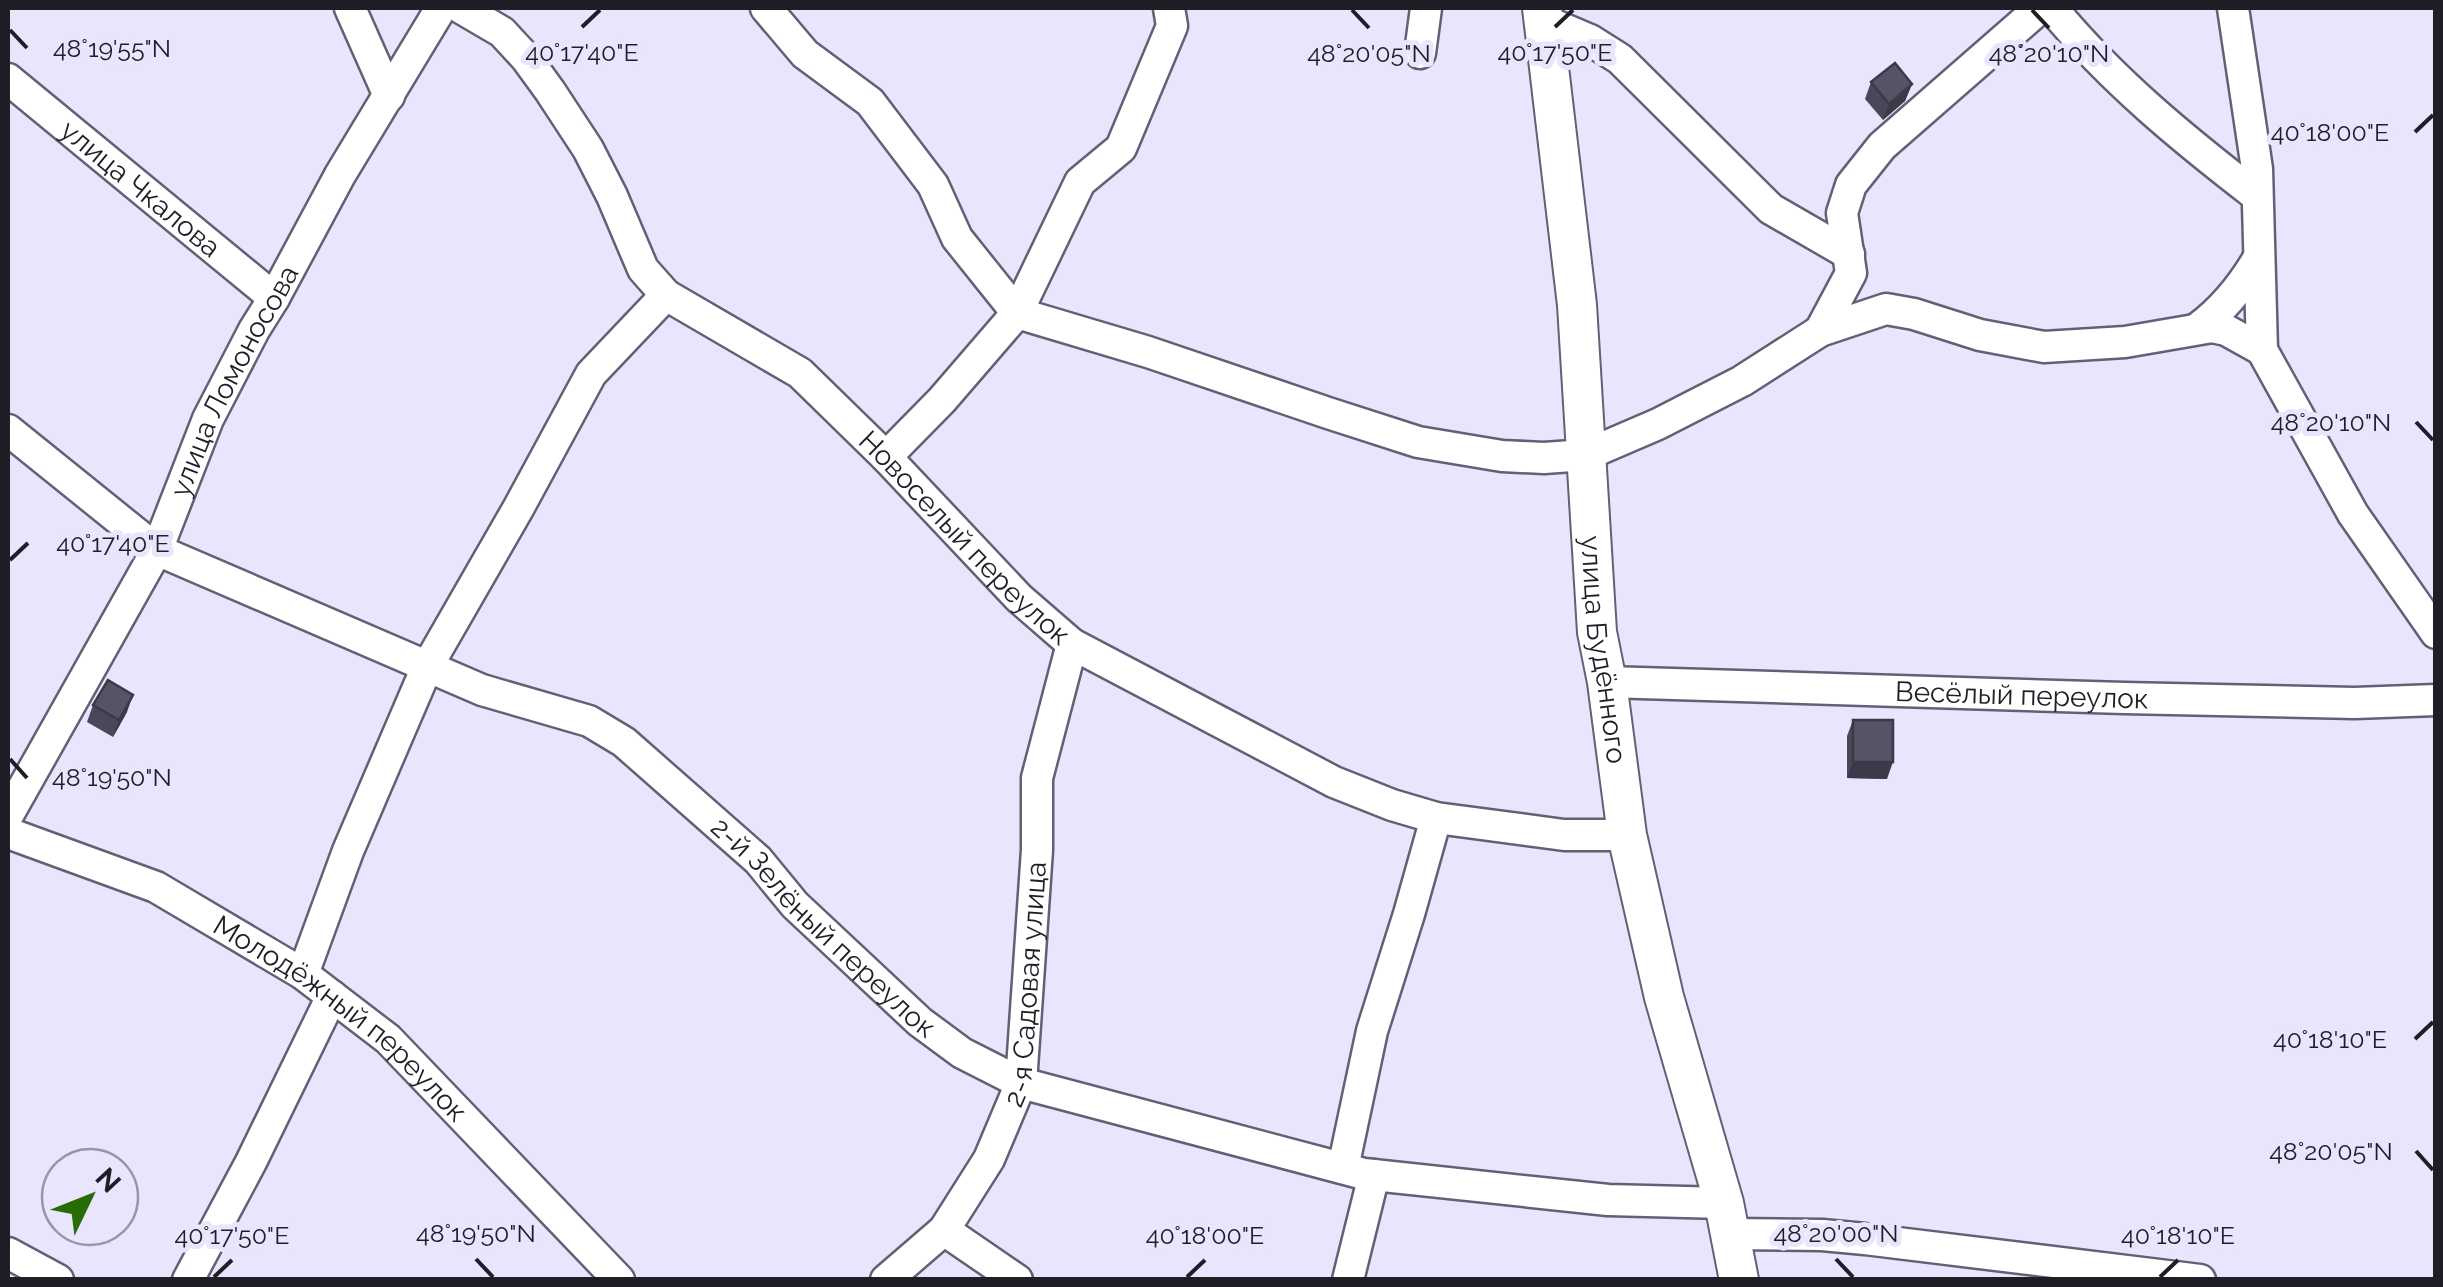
<svg xmlns="http://www.w3.org/2000/svg" width="2443" height="1287" viewBox="0 0 2443 1287" font-family="Raleway,sans-serif">
<rect width="100%" height="100%" fill="#e9e5fd"/>
<g fill="none" stroke-linecap="round" stroke-linejoin="round">
<g stroke="#636075" stroke-width="35">
<g id="minor">
<path d="M350 8 389 96"/>
<path id="s1" d="M461 8 502 32 526 58 550 91 588 149 612 196 643 269 666 295 800 373 886 457 1019 598 1072 644 1334 782 1392 805 1436 818 1564 835H1627"/>
<path d="M766 8 805 54 870 102 933 185 957 238 1017 313 1148 352 1328 413 1418 442 1502 456 1544 458 1586 455 1658 424 1742 381 1820 331 1886 309 1914 314 1980 335 2044 347 2125 342 2212 327 2226 330 2262 350"/>
<path d="M2052 8C2111 80 2183 139 2257 196"/>
<path d="M2233 8 2257 169 2262 350 2353 514 2436 633"/>
<path d="M1543 20 1590 40 1620 59 1771 209 1849 254"/>
<path d="M1420 53 1426 8"/>
<path id="s2" d="M8 79 274 298"/>
<path d="M2198 328C2224 309 2242 286 2258 259"/>
<path d="M1820 331 1851 273 1842 213 1851 185 1882 146 2040 8"/>
<path id="s3" d="M8 430 157 550 482 690 589 721 624 742 758 860 795 905 920 1022 962 1053 1021 1083 1364 1174 1608 1200 1724 1203"/>
<path d="M886 457 942 400 1017 313 1080 182 1121 148 1172 26 1169 8"/>
<path id="s4" d="M1607 682 2124 698 2355 703 2436 700"/>
<path id="s5" d="M8 815 157 550 208 419 254 330 274 298 340 175 441 8"/>
<path id="s6" d="M8 833 156 887 303 974 388 1039 619 1280"/>
<path d="M303 974 348 851 427 667 519 507 591 374 666 295"/>
<path d="M1343 1168 1372 1031 1409 914 1436 818"/>
<path d="M944 1230 1017 1280"/>
<path d="M1729 1234 1822 1235 1865 1239 2200 1280"/>
<path d="M8 1253 58 1280"/>
<path d="M188 1280 251 1162 332 996"/>
<path id="s7" d="M886 1280 944 1230 989 1159 1021 1083 1037 850V778L1072 644"/>
<path d="M1348 1280 1374 1175"/>
</g>
</g>
<g stroke="#636075" stroke-width="42">
<g id="major">
<path id="s8" d="M1542 8 1577 305 1597 632 1607 682 1627 835 1664 997 1724 1203 1739 1280"/>
</g>
</g>
<use href="#minor" stroke="#fff" stroke-width="30"/>
<use href="#major" stroke="#fff" stroke-width="38"/>
</g>
<g fill="#4a4759">
<path d="M1871 82 1912 84 1905 101 1883 120 1865 99Z"/>
<path d="M93 705 127 712 113 737 87 722Z"/>
<path d="M1853 720 1887 779 1847 778V736Z"/>
</g>
<g fill="#3c3a48">
<path d="M1912 84 1905 101 1883 120 1889 104Z"/>
<path d="M133 695 127 712 113 737 119 720Z"/>
<path d="M1853 762H1893L1887 779 1847 778Z"/>
</g>
<g fill="#565367" stroke="#3c3a48" stroke-width="2.5">
<path d="M1895 63 1912 84 1889 104 1871 82Z"/>
<path d="M108 680 133 695 119 720 93 705Z"/>
<rect x="1853" y="720" width="40" height="42"/>
</g>
<path fill="none" stroke="#1f1e26" stroke-width="4" d="M1352 10 1369 28M2032 10 2049 28M582 27 600 10M1555 27 1573 10M10 30 27 48M2415 132 2433 115M2416 422 2433 440M10 560 28 543M10 759 27 778M2415 1039 2433 1022M2416 1151 2433 1170M476 1259 493 1277M1836 1259 1853 1277M214 1277 232 1260M1187 1277 1205 1260M2160 1277 2178 1260"/>
<g text-anchor="middle" stroke-width="10" stroke-linejoin="round" paint-order="stroke">
<g font-size="28" fill="#1f1e26" stroke="#e9e5fd">
<text dy="10" stroke="none"><textPath href="#s2" startOffset="172">улица Чкалова</textPath></text>
<text dy="10" stroke="none"><textPath href="#s5" startOffset="490">улица Ломоносова</textPath></text>
<text dy="10" stroke="none"><textPath href="#s1" startOffset="748">Новоселый переулок</textPath></text>
<text dy="10" stroke="none"><textPath href="#s8" startOffset="645">улица Будённого</textPath></text>
<text dy="10" stroke="none"><textPath href="#s4" startOffset="415">Весёлый переулок</textPath></text>
<text dy="10" stroke="none"><textPath href="#s3" startOffset="970">2-й Зелёный переулок</textPath></text>
<text dy="10" stroke="none"><textPath href="#s7" startOffset="342">2-я Садовая улица</textPath></text>
<text dy="10" stroke="none"><textPath href="#s6" startOffset="385">Молодёжный переулок</textPath></text>
</g>
</g>
<g font-size="25" text-anchor="middle" fill="#1f1e26" stroke="#e9e5fd" stroke-width="10" stroke-linejoin="round" paint-order="stroke">
<text x="112" y="57">48°19'55"N</text>
<text x="582" y="61">40°17'40"E</text>
<text x="1555" y="61">40°17'50"E</text>
<text x="1369" y="62">48°20'05"N</text>
<text x="2049" y="62">48°20'10"N</text>
<text x="2330" y="141">40°18'00"E</text>
<text x="2331" y="431">48°20'10"N</text>
<text x="113" y="552">40°17'40"E</text>
<text x="112" y="786">48°19'50"N</text>
<text x="2330" y="1048">40°18'10"E</text>
<text x="2331" y="1160">48°20'05"N</text>
<text x="476" y="1242">48°19'50"N</text>
<text x="1836" y="1242">48°20'00"N</text>
<text x="232" y="1244">40°17'50"E</text>
<text x="1205" y="1244">40°18'00"E</text>
<text x="2178" y="1244">40°18'10"E</text>
</g>
<rect width="2443" height="1287" fill="none" stroke="#1f1e26" stroke-width="20"/>
<g transform="translate(90 1197) rotate(47)"><circle r="48" fill="#e9e5fd" stroke="#9895a7" stroke-width="2.5"/>
<path d="M0-8L18 38L0 25L-18 38Z" fill="#286c05"/>
<text y="-15" font-size="28" font-weight="bold" text-anchor="middle" fill="#1f1e26">N</text>
</g>
</svg>
